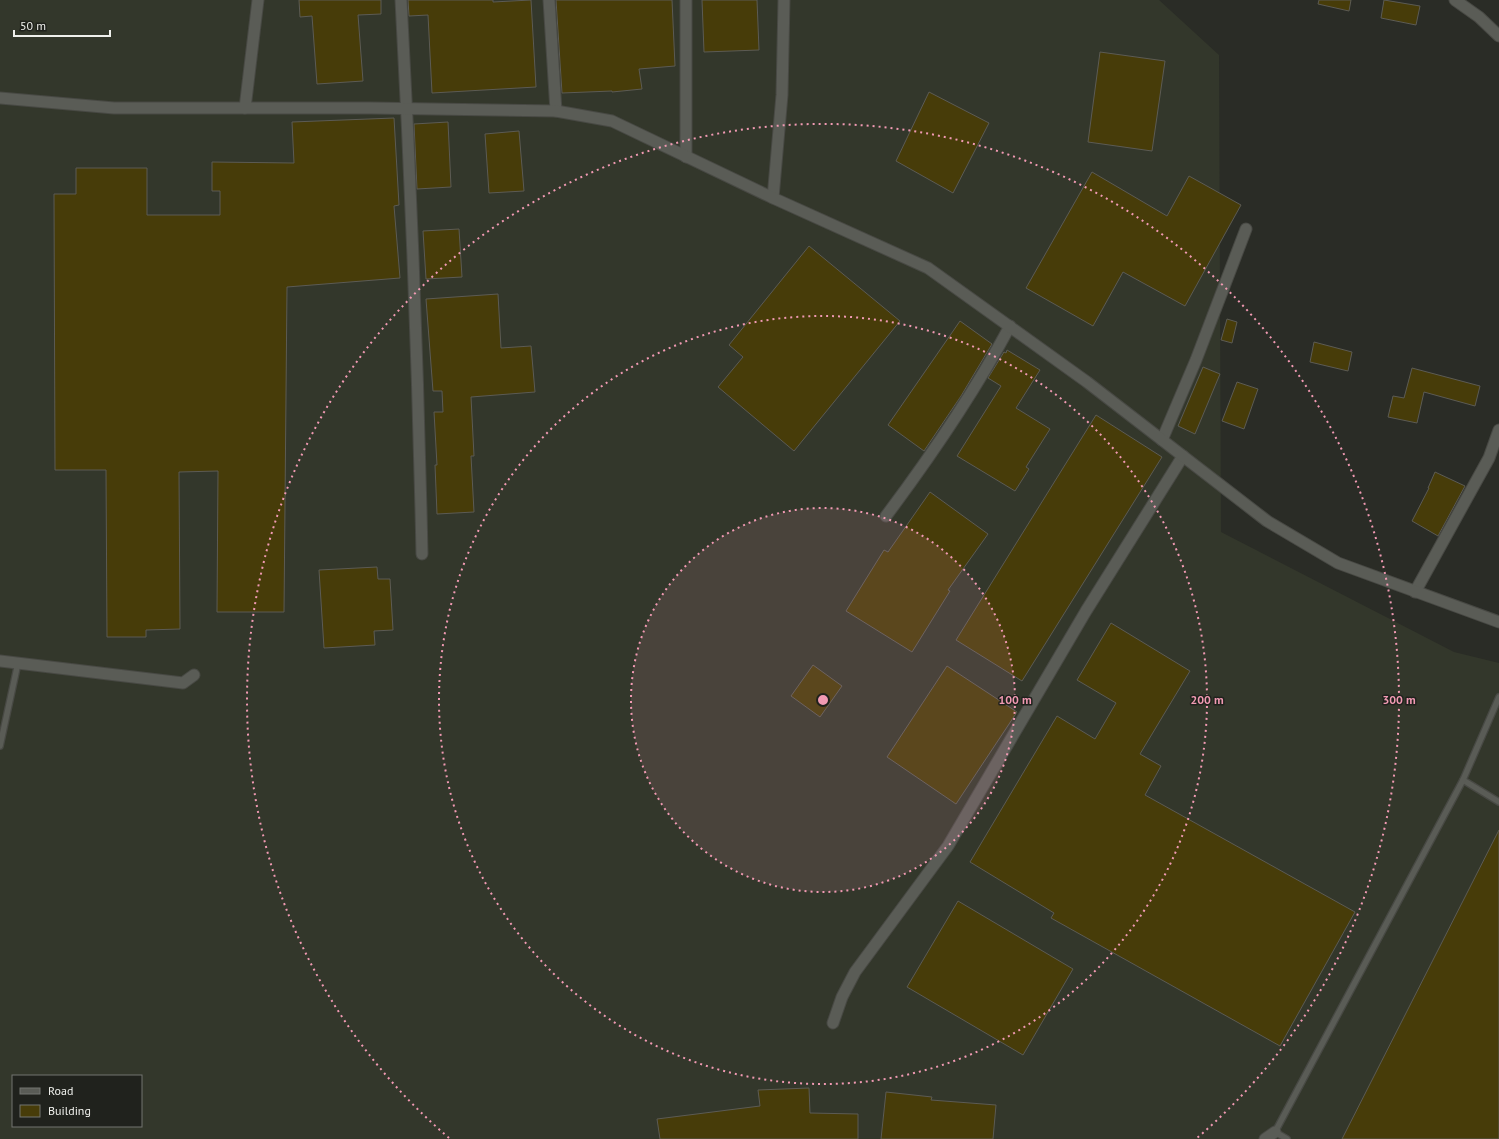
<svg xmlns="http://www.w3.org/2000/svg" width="1499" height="1139" viewBox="0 0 1499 1139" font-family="'PT Sans',sans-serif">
<rect width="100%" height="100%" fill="#2a2c26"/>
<path fill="#33372b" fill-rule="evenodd" d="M0 0H1159L1219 55 1221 532 1454 652 1499 663V1139H0ZM13 1076H141V1126H13Z"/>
<g fill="#473c09" stroke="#5c5b54">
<path d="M299 0H381V14L358 15 363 81 317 84 312 16 300 17Z"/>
<path d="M408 0H493V2L531 0 536 87 432 93 428 15 409 16Z"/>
<path d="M556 0H672L675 66 639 69 642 89 612 92V91L562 93Z"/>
<path d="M702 0H757L759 50 704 52Z"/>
<path d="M1319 0H1351L1349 11 1318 4Z"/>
<path d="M1384 0 1420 6 1416 25 1381 18Z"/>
<path d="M1100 52 1165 61 1152 151 1088 142Z"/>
<path d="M929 92 989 123 953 193 896 161Z"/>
<path d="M394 118 399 205 394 206 400 278 287 287 284 612H217L218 471 179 472 180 629 146 630V637H107L106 470H55L54 194H76V168H147V215H220V191H212V162L294 163 292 122Z"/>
<path d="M448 122 451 187 417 189 414 124Z"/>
<path d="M519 131 524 191 489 193 485 134Z"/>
<path d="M1092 172 1167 216 1189 176 1241 205 1185 306 1123 272 1093 326 1026 288Z"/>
<path d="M459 229 462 277 426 279 423 231Z"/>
<path d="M809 246 900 321 794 451 718 387 743 357 729 345Z"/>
<path d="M498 294 501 348 531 346 535 392 471 397 474 456H471L474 512 437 514 435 465H437L434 412H443L442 391H433L426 299Z"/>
<path d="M1227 319 1237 322 1232 343 1221 340Z"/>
<path d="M960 321 992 344 961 396 924 451 888 425Z"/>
<path d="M1314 342 1352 352 1348 371 1310 362Z"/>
<path d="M1007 350 1040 370 1016 408 1050 429 1026 467 1029 469 1015 491 957 456 1001 386 988 378 1004 352 1006 353Z"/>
<path d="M1203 367 1220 374 1195 434 1178 426Z"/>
<path d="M1412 368 1480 386 1475 406 1424 392 1417 423 1388 417 1393 396 1404 398Z"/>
<path d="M1237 382 1258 389 1244 429 1222 421Z"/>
<path d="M1096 415 1162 457 1022 681 956 640Z"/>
<path d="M1435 472 1465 486 1438 536 1412 521 1429 488H1428Z"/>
<path d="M930 492 988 534 948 590 950 591 912 652 846 611 884 550 888 552Z"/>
<path d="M377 567 378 579H390L393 630 374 631 375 645 324 648 319 570Z"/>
<path d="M1111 623 1190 671 1140 754 1161 766 1145 795 1355 912 1280 1046 1051 918 1054 913 970 862 1057 716 1095 739 1116 703 1077 680Z"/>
<path d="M813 665 842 686 820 717 791 696Z"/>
<path d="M947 666 1017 712 956 804 887 757Z"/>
<path d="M1499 830V1139H1342Z"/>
<path d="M958 901 1073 969 1023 1055 907 987Z"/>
<path d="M809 1088 810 1113 858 1114V1139H660L657 1119 760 1106 758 1090Z"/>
<path d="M886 1092 932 1097 931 1100 996 1105 993 1139H881Z"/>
</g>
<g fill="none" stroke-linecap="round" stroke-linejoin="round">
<g stroke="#484944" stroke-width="8">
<g id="service">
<path d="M0 746 18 663"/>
<path d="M1463 780 1499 802"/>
<path d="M1275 1132 1463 780 1499 697"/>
<path d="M1275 1132 1287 1139"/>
</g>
</g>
<g stroke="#484944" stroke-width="13">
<g id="minor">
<path d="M401 0C411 184 418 369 422 554"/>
<path d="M549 0 556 111"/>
<path d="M686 0V157"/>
<path d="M245 108 258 0"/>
<path d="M773 198 782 95 784 0"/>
<path d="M1162 440 1196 360 1246 229"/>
<path d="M886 516C931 456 974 393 1010 326"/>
<path d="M1415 592 1489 458 1499 430"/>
<path d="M0 661 183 683 194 675"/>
<path d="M833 1023 842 997 855 972 948 846 1086 611 1183 456"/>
<path d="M1265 1139 1275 1132"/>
</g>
</g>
<g stroke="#484944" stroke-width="13">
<g id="tertiary">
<path d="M1455 0 1479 17 1499 36"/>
<path d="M0 98 114 108H371L556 111 612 121 773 198 928 268 1087 382 1267 521 1338 563 1499 622"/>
</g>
</g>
<use href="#service" stroke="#5a5c56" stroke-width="5.5"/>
<use href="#minor" stroke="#5a5c56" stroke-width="11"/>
<use href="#tertiary" stroke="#5a5c56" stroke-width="11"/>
</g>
<circle cx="823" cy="700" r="192" fill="#f19ab3" fill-opacity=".12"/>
<g fill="none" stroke="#f19ab3" stroke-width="2" stroke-dasharray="2 4">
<circle cx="823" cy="700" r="192"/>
<circle cx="823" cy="700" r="384"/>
<path d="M449 1138A576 576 0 1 1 1197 1138"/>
</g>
<circle cx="823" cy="700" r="6" fill="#f19ab3" stroke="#20221d" stroke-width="2"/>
<g font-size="12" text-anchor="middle" font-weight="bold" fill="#f19ab3" stroke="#20221d" stroke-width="3" stroke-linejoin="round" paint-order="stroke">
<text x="1015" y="704">100 m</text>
<text x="1207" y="704">200 m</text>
<text x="1399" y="704">300 m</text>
</g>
<rect x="12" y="1075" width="130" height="52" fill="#20221d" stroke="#737470"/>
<rect x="20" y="1088" width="20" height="6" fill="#5a5c56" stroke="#737470"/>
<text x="48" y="1095" font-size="12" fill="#eff0ec">Road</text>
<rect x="20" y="1105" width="20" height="12" fill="#473c09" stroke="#737470"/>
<text x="48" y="1115" font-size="12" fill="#eff0ec">Building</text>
<path d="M14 30v6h96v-6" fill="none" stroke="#eff0ec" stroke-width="2"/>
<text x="20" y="30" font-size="12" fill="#eff0ec" stroke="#20221d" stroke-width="3" paint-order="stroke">50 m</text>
</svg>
